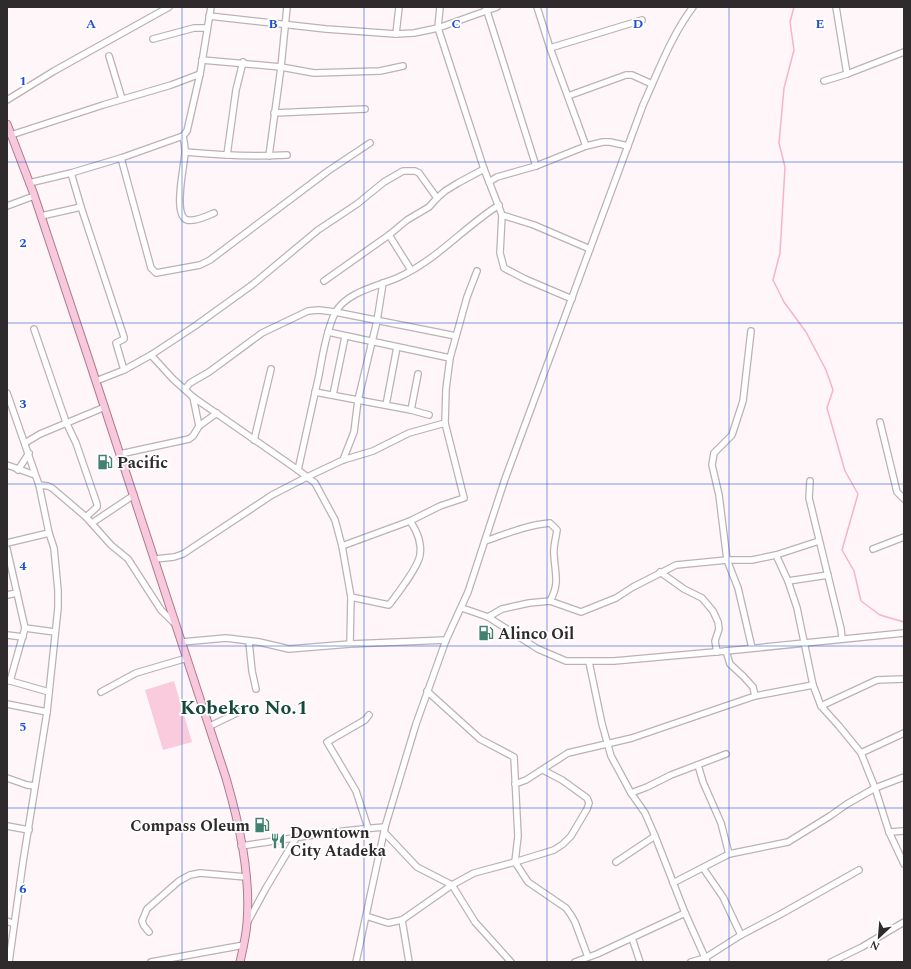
<svg xmlns="http://www.w3.org/2000/svg" width="911" height="969" viewBox="0 0 911 969" font-family="Spectral,serif">
<rect width="100%" height="100%" fill="#fef6f9"/>
<path fill="#f9cbdc" d="M174 681 192 742 163 750 145 690Z"/>
<g fill="none" stroke-linecap="round" stroke-linejoin="round">
<path stroke="#f6b3ce" stroke-width="1.5" d="M794 7 790 22 794 50 784 88 779 143 785 167 780 253 773 280 784 302 806 332 826 370 833 390 827 408 845 471 858 494 842 550 854 571 861 601 880 615 904 622"/>
<g stroke="#bdb1b5" stroke-width="8">
<g id="minor">
<path d="M440 7 438 28 484 169 502 215 500 253 504 268 525 279 572 299"/>
<path d="M537 7 550 48 586 146"/>
<path d="M836 7 847 74"/>
<path d="M486 8 536 166"/>
<path d="M209 16 326 29 396 34 414 33 438 28 497 7"/>
<path d="M396 34 399 7"/>
<path d="M153 39 194 28H207"/>
<path d="M550 48 642 20"/>
<path d="M109 56 122 99"/>
<path d="M202 60 281 67 314 73 380 71 403 66"/>
<path d="M824 81 847 74 904 52"/>
<path d="M568 96 626 75H632L652 84"/>
<path d="M7 100 54 71 169 7"/>
<path d="M274 113 365 109"/>
<path d="M11 135 103 105 171 85 200 74"/>
<path d="M183 136C184 141 185 147 185 152 185 164 172 215 187 220 195 222 207 216 214 213"/>
<path d="M185 152C219 155 253 157 287 155"/>
<path d="M227 155 236 90 243 62"/>
<path d="M269 156 281 67 287 7"/>
<path d="M121 158 151 268 156 273 200 265 210 260 328 171 370 143"/>
<path d="M71 173 81 207 124 337V339L116 343 124 370"/>
<path d="M489 182 497 177 536 166 586 146 603 142H610L628 146"/>
<path d="M29 183 71 173 121 158 183 136 187 131 200 74 211 7"/>
<path d="M7 206 34 196"/>
<path d="M502 215 534 225 590 249"/>
<path d="M41 216 81 207"/>
<path d="M389 235 411 270"/>
<path d="M324 281 389 235 407 220 429 207 437 198 445 191 458 183 484 169"/>
<path d="M34 329 57 396 66 422 76 443 97 504V507L86 517"/>
<path d="M751 331 743 401 732 435 714 453 712 465 719 495 727 560 738 588 752 648"/>
<path d="M328 332 450 358"/>
<path d="M151 355 173 379 193 397 298 470 315 483 335 520 342 546 351 597 350 644"/>
<path d="M96 381 124 370 151 355 195 326 252 285 318 230 357 204 384 182 403 171H415L419 173 437 198"/>
<path d="M185 389 190 383 209 372 262 333 308 311 319 310 335 312 456 336"/>
<path d="M315 392 411 410 429 415"/>
<path d="M7 393 39 485 49 533 54 548 58 590V608L47 712 23 862 9 962"/>
<path d="M333 395 345 337"/>
<path d="M193 397 199 426"/>
<path d="M386 405 397 347"/>
<path d="M411 410 418 374"/>
<path d="M880 422 897 492 904 499"/>
<path d="M254 440 271 369"/>
<path d="M25 443 40 434 105 407"/>
<path d="M120 454 189 439 193 436 199 426 217 413"/>
<path d="M343 460 354 432 358 400 377 321 383 283"/>
<path d="M7 465 35 475"/>
<path d="M18 470 29 453"/>
<path d="M298 470C305 438 312 406 319 375 322 357 327 329 335 313 346 292 378 286 397 278 436 261 464 227 499 205"/>
<path d="M810 481 809 498 841 629 842 639"/>
<path d="M39 485 48 486 52 488 86 517 111 545 128 559 161 610 175 624"/>
<path d="M92 523 134 495"/>
<path d="M485 541C506 534 527 525 550 523L557 530C556 538 553 547 554 555 555 574 560 583 550 601"/>
<path d="M7 543 49 533"/>
<path d="M342 546 410 521 440 506 464 498 445 423 446 389 450 358 467 297 477 271"/>
<path d="M7 549 25 628 10 681"/>
<path d="M873 549 904 537"/>
<path d="M776 555 819 541"/>
<path d="M155 559 174 557 183 554 272 495 307 477 343 460 373 451 409 433 445 423"/>
<path d="M660 572 684 589 702 598 713 611 718 622 719 629 715 641 717 652"/>
<path d="M788 581 828 575"/>
<path d="M7 595 17 593"/>
<path d="M351 597 389 605C397 594 418 568 420 555 422 542 417 531 410 521"/>
<path d="M462 608 488 617 538 649 566 661H614L726 651 904 633"/>
<path d="M488 617 502 609 529 603 550 601 581 612 616 598 633 587 676 565 727 560H752L776 555 788 581 797 608 813 685 821 706 839 726 861 753 875 788 889 832 904 864"/>
<path d="M25 628 55 632"/>
<path d="M7 635 23 637"/>
<path d="M182 642 226 638 259 642 289 649 350 644 446 640"/>
<path d="M249 642 252 671 256 689"/>
<path d="M726 651 730 664 743 676 753 687 755 696"/>
<path d="M589 662 602 724 611 756 631 793 645 813 655 836 685 913 707 962"/>
<path d="M7 680 49 692"/>
<path d="M427 691 480 739 514 757 518 836 515 862 528 882 566 908 571 915 575 922 588 957"/>
<path d="M101 692 136 673 187 658"/>
<path d="M7 704 47 712"/>
<path d="M821 706 877 680 904 679"/>
<path d="M210 726 239 712"/>
<path d="M861 753 904 733"/>
<path d="M698 765 703 782 721 823 729 854"/>
<path d="M7 778 27 785 35 786"/>
<path d="M515 784 526 780 568 753 632 738 755 696 813 685"/>
<path d="M631 793 647 787 671 775 726 754"/>
<path d="M7 826 29 830"/>
<path d="M368 828 356 791 327 742 365 720 369 715"/>
<path d="M384 832 417 867 452 885 475 922 511 962"/>
<path d="M889 832 904 831"/>
<path d="M241 846C289 839 337 830 385 827"/>
<path d="M616 862 655 836"/>
<path d="M703 868 723 897 741 935"/>
<path d="M673 883 729 854 788 842 830 816 847 804 875 788 904 777"/>
<path d="M366 916 388 923 402 920 452 885 474 873 515 862 554 850 563 844 571 836 587 809 589 803 587 798 562 780 543 770"/>
<path d="M402 920 409 962"/>
<path d="M7 921 14 924"/>
<path d="M247 923 266 888 296 838"/>
<path d="M149 932 144 926 142 921 147 909 179 881 190 875 200 873 246 877"/>
<path d="M632 938 640 962"/>
<path d="M151 962 244 945"/>
<path d="M356 962 385 827 416 724 446 640 468 592 505 479 643 105C658 72 671 36 693 7"/>
<path d="M575 962 597 954 685 913"/>
<path d="M691 962 705 958 741 935 781 914 859 870"/>
<path d="M831 962 862 947 904 922"/>
</g>
</g>
<g stroke="#af7a8f" stroke-width="9">
<path id="major" d="M7 124 33 192 88 357 226 778C239 823 251 875 247 923 246 936 243 949 240 962"/>
</g>
<use href="#minor" stroke="#fff" stroke-width="5.5"/>
<use href="#major" stroke="#f8c9dc" stroke-width="7"/>
</g>
<path fill="none" stroke="#1d4ed8" stroke-width="1" stroke-opacity="0.55" d="M182 7V962M364 7V962M547 7V962M729 7V962M7 162H904M7 323H904M7 484H904M7 646H904M7 808H904"/>
<defs>
<g id="fuel-bare" transform="scale(1.2)"><path d="M-5.5-6h7V0h2V4h1.3V-2.5L3-4.5l.8-.8L6-3V5H2.5V1h-1V6h-7ZM-4.2-4.7v3.2H.2V-4.7Z" fill="#418170" stroke="#fff" stroke-width="2.5" paint-order="stroke"/></g>
<g id="restaurant-bare" transform="scale(1.2)"><path d="M-5-6h1v4h1v-4h1v4h1v-4h1v5L-1.5 .5V6h-2V.5L-5-1ZM5-6V6H3V1.5H1.5Q1.5-4 5-6Z" fill="#418170" stroke="#fff" stroke-width="2.5" paint-order="stroke"/></g>
</defs>
<g fill-rule="evenodd">
<use href="#fuel-bare" x="105" y="462"/>
<use href="#fuel-bare" x="486" y="633"/>
<use href="#fuel-bare" x="262" y="825"/>
<use href="#restaurant-bare" x="278" y="841"/>
</g>
<g text-anchor="middle" stroke-width="3.5" stroke-linejoin="round" paint-order="stroke">
<g font-size="16" font-weight="bold" fill="#2f2a2c" stroke="#fff" text-anchor="start">
<text x="117" y="468">Pacific</text>
<text x="498" y="639">Alinco Oil</text>
<text x="250" y="831" text-anchor="end">Compass Oleum</text>
<text x="290" y="838">Downtown<tspan x="290" dy="18">City Atadeka</tspan></text>
</g>
<g font-size="20" font-weight="bold" fill="#14493c" stroke="#fff">
<text x="244" y="714">Kobekro No.1</text>
</g>
</g>
<g font-size="13" text-anchor="middle" font-weight="bold" fill="#1d4ed8" stroke="#fff" stroke-width="3.5" stroke-linejoin="round" paint-order="stroke">
<text x="91" y="28">A</text>
<text x="273" y="28">B</text>
<text x="456" y="28">C</text>
<text x="638" y="28">D</text>
<text x="820" y="28">E</text>
<text x="23" y="85">1</text>
<text x="23" y="247">2</text>
<text x="23" y="408">3</text>
<text x="23" y="570">4</text>
<text x="23" y="731">5</text>
<text x="23" y="893">6</text>
</g>
<rect width="911" height="969" fill="none" stroke="#2f2a2c" stroke-width="16"/>
<g transform="translate(879 937) rotate(206)" stroke="#ffffff" stroke-width="3" paint-order="stroke">
<path d="M0-3L7 15L0 10L-7 15Z" fill="#2f2a2c"/>
<text y="-6" font-size="11" font-weight="bold" text-anchor="middle" fill="#2f2a2c">N</text>
</g>
</svg>
